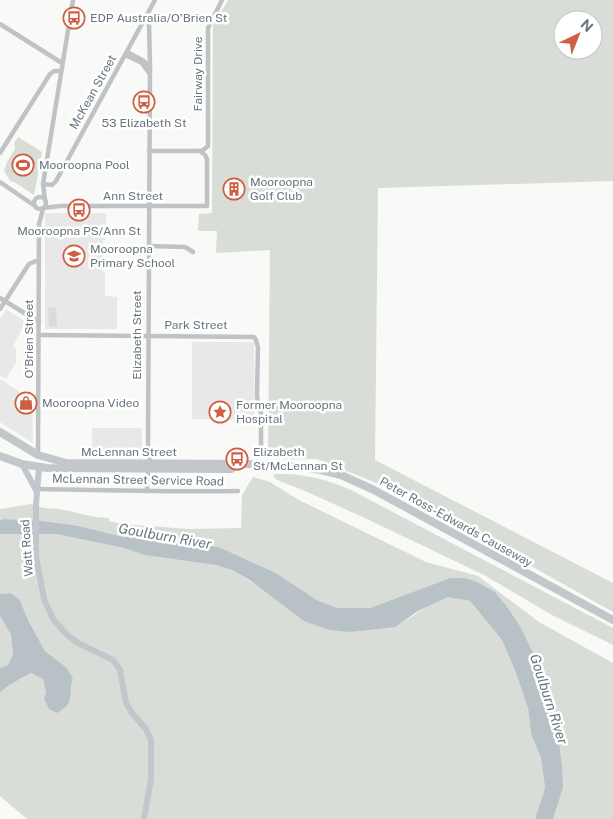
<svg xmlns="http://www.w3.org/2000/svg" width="613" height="819" viewBox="0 0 613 819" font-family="'Public Sans',sans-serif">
<rect width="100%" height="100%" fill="#f9f9f7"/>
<g fill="#e7e8e7">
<path d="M45 213H106V240H103L102 271 105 272V296L117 297V329H45Z"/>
<path d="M6 309 26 322 13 346 16 349V363L6 379 0 376V319Z"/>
<path d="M192 342H254L255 420 192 419Z"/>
<path d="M0 379 32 400 33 443 0 422Z"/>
<rect x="92" y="428" width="50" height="30"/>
</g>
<g fill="#d9ddd7" fill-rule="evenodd">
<path d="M228 0H613V181L378 188 375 460 613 583V612L401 493 317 459 268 458 270 250 216 253 217 231H198L199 214 212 213 213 26ZM563 20H593V50H563Z"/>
<path d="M18 137 42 152 34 195 13 181 11 182 4 171 7 162 15 149 14 143Z"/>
<path d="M56 307 57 326 49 327 48 308Z"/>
<path d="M275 474C303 473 326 479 351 490L613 628V645L552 615 484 575 367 519 305 491 277 480 273 476Z"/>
<path d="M253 477 270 482 299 500 426 562 478 576 539 622 613 663V819H553L563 788 549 698 540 667 520 626 508 608 495 592 450 578 370 608H337L317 600 276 573 219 547 119 536 79 526 4 519 0 520V509L31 504 44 508 60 509 95 517 109 518V521L122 524 188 529 241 528 242 495Z"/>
<path d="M0 534H56L124 548 144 555 215 565 232 570 261 588 387 627C406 626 426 602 447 597 453 596 464 600 470 601L502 640 514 668 528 708 531 734 541 758 545 788 535 819H27L0 796V693L11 682 22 679 31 673 43 679 46 693 70 687 73 678 66 667 45 651 28 620 20 600 11 593 0 594Z"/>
<path d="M0 616 11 635 13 654 8 665 0 668Z"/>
</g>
<g fill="#b8c2c6">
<path d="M32 157 36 163 25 170V172L19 176 12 164 19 161 21 163Z"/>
<path d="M4 519 42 521 79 526 119 536 219 547 276 573 317 600 337 608H370L450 578H465L477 582 495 592 508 608 520 626 540 667 558 736 562 766 563 788 553 819H535L545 788 541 758 531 734 528 708 514 668 502 640 470 601 448 597 418 611 395 627 350 632 329 630 304 621 251 581 232 570 215 565 144 555 124 548 56 534H0V520Z"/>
<path d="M11 593 20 600 28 620 45 651 66 667 73 678C67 695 77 702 57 713L49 709 44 699 46 693 43 679 31 673C18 681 11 682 0 693V668L8 665 13 654 11 635 0 616V594Z"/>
</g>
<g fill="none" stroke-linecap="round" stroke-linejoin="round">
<g stroke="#bfc3c6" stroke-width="4.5">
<path d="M149 21 150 68"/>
<path d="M0 24 62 63"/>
<path d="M127 52 144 61 150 67 148 446 150 460 154 463"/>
<path d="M125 55 142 63 149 73"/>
<path d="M149 151H202L208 146V28L222 0"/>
<path d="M0 153 50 74 54 71H61"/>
<path d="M0 182 35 206"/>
<path d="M43 184 52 185 56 181 155 0"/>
<circle cx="40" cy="203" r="6"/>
<path d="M45 200 43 184 73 0"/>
<path d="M43 208 60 206H207V159L205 155 200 151"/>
<path d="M149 246 185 247 193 252"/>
<path d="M0 298 39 322"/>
<path d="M0 309 29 264 36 261 39 262"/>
<path d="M39 335 254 337 256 340 258 347 257 395 258 406 261 413V447"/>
<path d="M38 455 39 224 43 209"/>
<path d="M38 489C105 490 171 492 238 491"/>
<path d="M147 491 148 469"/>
</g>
<g stroke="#c1c7ca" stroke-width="6">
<path d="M22 464 37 492"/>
<path d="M39 468 36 505V556L44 599 53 619 67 635 78 643 113 660 120 670 126 703 132 713 146 729 151 740V779L144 819"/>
</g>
<g stroke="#c1c7ca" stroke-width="8">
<path d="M0 432 38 455 66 463 249 464 266 466 301 467 321 470 341 475 374 490 613 620"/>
<path d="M0 456 22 464 47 468 231 469"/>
</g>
</g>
<defs>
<g id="bus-ring" transform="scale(1.125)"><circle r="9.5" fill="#fff" stroke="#ce5f42" stroke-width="1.5"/><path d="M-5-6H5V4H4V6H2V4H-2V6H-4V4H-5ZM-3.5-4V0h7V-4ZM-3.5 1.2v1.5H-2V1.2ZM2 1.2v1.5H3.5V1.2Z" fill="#ce5f42"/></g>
<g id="stadium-ring" transform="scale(1.125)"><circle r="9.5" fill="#fff" stroke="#ce5f42" stroke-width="1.5"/><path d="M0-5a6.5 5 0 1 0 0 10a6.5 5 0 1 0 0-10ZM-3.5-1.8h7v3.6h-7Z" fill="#ce5f42"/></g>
<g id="building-ring" transform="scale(1.125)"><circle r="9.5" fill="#fff" stroke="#ce5f42" stroke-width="1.5"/><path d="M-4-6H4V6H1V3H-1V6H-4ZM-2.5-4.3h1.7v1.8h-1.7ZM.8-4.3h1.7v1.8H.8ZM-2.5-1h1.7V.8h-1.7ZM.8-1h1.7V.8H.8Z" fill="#ce5f42"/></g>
<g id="school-ring" transform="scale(1.125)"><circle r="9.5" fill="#fff" stroke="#ce5f42" stroke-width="1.5"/><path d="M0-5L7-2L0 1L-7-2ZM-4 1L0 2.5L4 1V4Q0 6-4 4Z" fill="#ce5f42"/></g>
<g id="shop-ring" transform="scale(1.125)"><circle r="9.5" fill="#fff" stroke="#ce5f42" stroke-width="1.5"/><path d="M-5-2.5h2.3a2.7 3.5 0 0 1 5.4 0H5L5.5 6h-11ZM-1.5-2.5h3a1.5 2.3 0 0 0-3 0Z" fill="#ce5f42"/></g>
<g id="sight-ring" transform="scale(1.125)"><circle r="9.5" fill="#fff" stroke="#ce5f42" stroke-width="1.5"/><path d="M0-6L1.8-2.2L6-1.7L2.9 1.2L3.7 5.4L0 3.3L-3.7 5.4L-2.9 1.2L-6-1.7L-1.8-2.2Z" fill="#ce5f42"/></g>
</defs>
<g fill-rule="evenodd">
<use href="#bus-ring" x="74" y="18"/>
<use href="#bus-ring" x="144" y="102"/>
<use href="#stadium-ring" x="23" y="165"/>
<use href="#building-ring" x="234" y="189"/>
<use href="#bus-ring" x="79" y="210"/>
<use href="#school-ring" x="74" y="256"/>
<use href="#shop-ring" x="26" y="403"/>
<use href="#sight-ring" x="220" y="412"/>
<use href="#bus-ring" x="237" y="459"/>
</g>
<g text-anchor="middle" stroke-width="5" stroke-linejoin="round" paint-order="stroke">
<g font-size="12" fill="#67757e" stroke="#fff" text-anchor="start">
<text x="90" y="22">EDP Australia/O'Brien St</text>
<text x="144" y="127" text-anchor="middle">53 Elizabeth St</text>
<text x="39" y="169">Mooroopna Pool</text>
<text x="250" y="186">Mooroopna<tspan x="250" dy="14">Golf Club</tspan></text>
<text x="79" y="235" text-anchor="middle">Mooroopna PS/Ann St</text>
<text x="90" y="253">Mooroopna<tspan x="90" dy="14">Primary School</tspan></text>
<text x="42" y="407">Mooroopna Video</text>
<text x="236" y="409">Former Mooroopna<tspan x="236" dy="14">Hospital</tspan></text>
<text x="253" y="456">Elizabeth<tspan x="253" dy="14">St/McLennan St</tspan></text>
</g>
<g font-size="12" fill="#67757e" stroke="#fff">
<text transform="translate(198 74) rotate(-90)" y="4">Fairway Drive</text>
<text transform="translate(93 92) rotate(-61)" y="4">McKean Street</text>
<text x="133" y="200">Ann Street</text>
<text x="196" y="329">Park Street</text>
<text transform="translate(137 335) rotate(-90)" y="4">Elizabeth Street</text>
<text transform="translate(29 339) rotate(-90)" y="4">O'Brien Street</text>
<text x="129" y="456">McLennan Street</text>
<text transform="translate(138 480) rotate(1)" y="4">McLennan Street Service Road</text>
<text transform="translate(456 522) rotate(29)" y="4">Peter Ross-Edwards Causeway</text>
<text transform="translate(27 548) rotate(-94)" y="4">Watt Road</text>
</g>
<g font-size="14" font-style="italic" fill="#67797f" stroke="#fff">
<text transform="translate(165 536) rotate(10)" y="5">Goulburn River</text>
<text transform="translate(549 699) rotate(72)" y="5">Goulburn River</text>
</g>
</g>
<g transform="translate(578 35) rotate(43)"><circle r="24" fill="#ffffff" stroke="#c2c8cb"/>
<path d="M0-4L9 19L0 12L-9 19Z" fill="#ce5f42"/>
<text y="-8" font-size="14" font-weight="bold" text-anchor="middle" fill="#67757e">N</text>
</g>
</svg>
